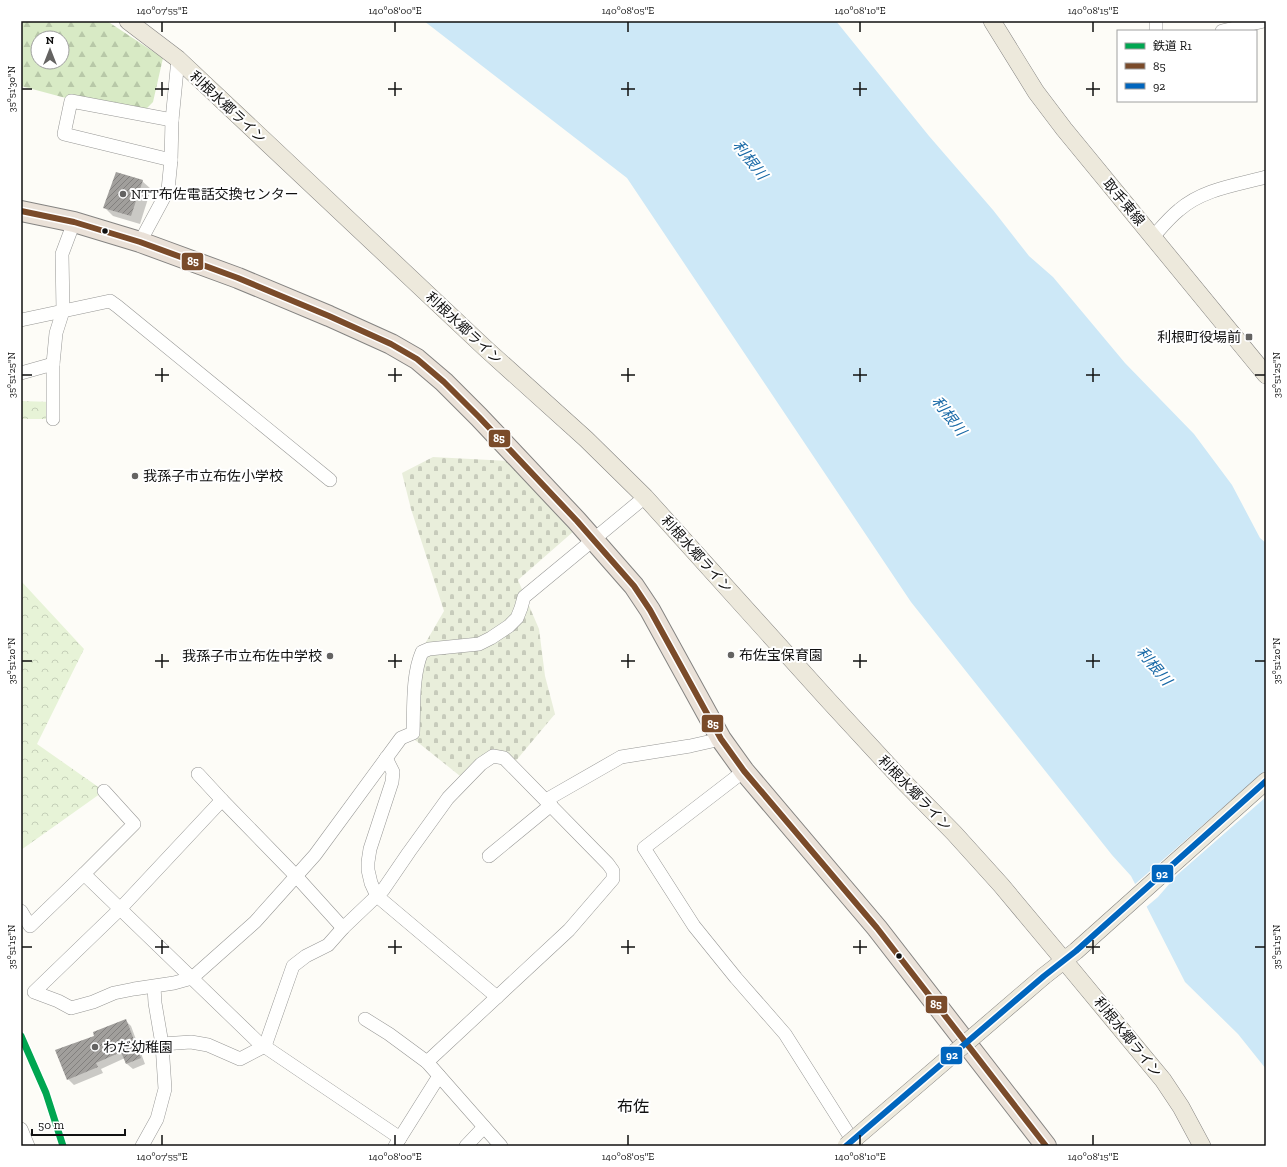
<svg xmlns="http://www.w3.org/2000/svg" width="1287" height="1167" viewBox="0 0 1287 1167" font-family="'Zilla Slab','Noto Sans JP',serif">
<defs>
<pattern id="forest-firs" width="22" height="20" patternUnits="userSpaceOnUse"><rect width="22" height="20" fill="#d8eac5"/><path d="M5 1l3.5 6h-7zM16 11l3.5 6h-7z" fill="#b8c8a8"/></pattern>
<pattern id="cemetery-stones" width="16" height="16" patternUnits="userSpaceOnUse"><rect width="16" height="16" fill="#e9eedb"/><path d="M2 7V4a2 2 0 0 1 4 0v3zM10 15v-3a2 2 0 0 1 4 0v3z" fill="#c7cbbb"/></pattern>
<pattern id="park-crowns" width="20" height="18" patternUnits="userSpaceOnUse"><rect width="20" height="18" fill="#e7f3d7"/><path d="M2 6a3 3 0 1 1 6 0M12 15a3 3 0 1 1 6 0" fill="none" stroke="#c5cfb8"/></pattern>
<pattern id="building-hatch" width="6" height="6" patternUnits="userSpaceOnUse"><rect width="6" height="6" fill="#a19f9c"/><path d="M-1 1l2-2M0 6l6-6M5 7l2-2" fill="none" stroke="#82807e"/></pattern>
</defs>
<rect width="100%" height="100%" fill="#fdfcf7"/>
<path fill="url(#forest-firs)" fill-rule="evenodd" d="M21 21H107L163 58 153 102 143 112 103 108 21 86ZM38 38H62V62H38Z"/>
<path fill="url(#cemetery-stones)" d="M433 457 509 461 574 531 518 580 539 629 545 676 555 714 509 769 490 759 465 780 410 736 419 654 444 611 411 509 402 473Z"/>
<g fill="url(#park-crowns)">
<path d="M21 401 53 402V419H21Z"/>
<path d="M21 581 84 649 37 744 104 791 21 850Z"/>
</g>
<path fill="#cde8f7" d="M424 21H836L929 136 993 210 1029 256 1053 277 1125 363 1194 434 1232 485 1260 538 1266 543V1069L1238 1034 1185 982 1131 876 1112 855 911 602 627 178Z"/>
<path fill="#fdfcf7" d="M1266 770V797L1177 875 1158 897 1145 908 1134 885Z"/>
<g fill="#0003">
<path d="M142 181 151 189 140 224 113 216 104 207Z"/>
<path d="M125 1020 131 1026 145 1064 133 1069 127 1064 125 1058 101 1069 103 1073 74 1085 68 1079 95 1036Z"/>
</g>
<g fill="url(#building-hatch)">
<path d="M116 172 143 180 131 216 103 208Z"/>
<path d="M126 1019 141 1058 126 1064 121 1052 96 1063 98 1067 67 1080 55 1050 94 1036 93 1032Z"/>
</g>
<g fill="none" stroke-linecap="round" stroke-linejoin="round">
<g stroke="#979795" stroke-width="14">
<g id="minor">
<path d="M1156 21V31"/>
<path d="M1222 31 1264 21"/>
<path d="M171 160 64 134 71 101 172 120"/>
<path d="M1153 237C1161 228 1169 218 1179 210 1203 189 1237 185 1266 177"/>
<path d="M140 242 168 190 171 160 172 120 178 59"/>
<path d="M21 320 110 301 117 306 330 480"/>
<path d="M21 373 53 364"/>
<path d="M53 419V364L56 333 63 311 62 254 74 222"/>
<path d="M386 758 393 772 392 782 370 849 368 862V870L371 883 377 896 497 997"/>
<path d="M744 771 644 848 694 926 736 978 785 1034 856 1146"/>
<path d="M198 774 222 800 296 876 343 928 383 890 409 852 448 798 481 764 493 756 504 758 608 864 613 871V879L569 930 427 1062"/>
<path d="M104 791 134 824 84 874 258 1042 400 1138"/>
<path d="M222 800 120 909 34 992 58 1001 71 1008 93 1002 114 993 134 989 174 983 192 978 255 922 315 855 401 738 413 733C414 707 412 675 422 652L429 649 479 644 491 638 509 626 517 618 521 608 524 597 645 497"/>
<path d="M546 800 621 757 690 746 721 739"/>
<path d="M489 856 551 805"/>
<path d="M21 911 30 926 84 874"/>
<path d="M365 1019 389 1034 427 1062 501 1146"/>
<path d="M162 1044 191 1042 208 1045 240 1059 265 1046 293 966 306 956 328 945 343 928"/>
<path d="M21 1129 28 1146"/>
<path d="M142 1146 157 1119 165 1089 162 1044 155 1003 154 987"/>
<path d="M395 1146 439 1076"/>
<path d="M466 1146 484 1127"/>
</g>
</g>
<g stroke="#858482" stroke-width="18">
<g id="major">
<path d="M128 21 178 59 485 348 586 439 645 497 829 701 901 779 954 833 1001 885 1072 970 1163 1080 1181 1107 1202 1146"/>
<path d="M992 21 1036 92 1064 129 1266 375"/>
<path d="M1044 976 1076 951 1266 781"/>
</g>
</g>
<g stroke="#858482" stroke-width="22">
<path id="highway" d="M21 211 74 222 140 242 238 278 329 316 391 344 417 359 444 382 479 417 577 521 634 586 650 610 721 739 744 771 877 928 1046 1146"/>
</g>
<use href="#minor" stroke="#fffffe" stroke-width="13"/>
<use href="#major" stroke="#ede9dc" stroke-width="17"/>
<use href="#highway" stroke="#eae1d8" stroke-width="20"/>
<g stroke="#858482" stroke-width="18" stroke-linecap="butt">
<path id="major-bridge" d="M846 1146 1044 976"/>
</g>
<use href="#major-bridge" stroke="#ede9dc" stroke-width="17"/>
<g stroke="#fff" stroke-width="9">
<path id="bus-1" d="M21 211 74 222 140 242 238 278 329 316 391 344 417 359 444 382 479 417 577 521 634 586 650 610 721 739 744 771 877 928 1046 1146"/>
</g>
<g stroke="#fff" stroke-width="9">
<path id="bus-2" d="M846 1146 1044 976 1076 951 1266 781"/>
</g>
<use href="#bus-1" stroke="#7a4b2a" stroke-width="6"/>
<use href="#bus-2" stroke="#0065bd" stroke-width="6"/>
<g stroke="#fff" stroke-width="10">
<path id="rail-1" d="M21 1036 46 1093 63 1146"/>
</g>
<use href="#rail-1" stroke="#00a651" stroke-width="7"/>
</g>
<path fill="none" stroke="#111" stroke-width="1.5" d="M162 22V32M395 22V32M628 22V32M860 22V32M1093 22V32M162 82V96M395 82V96M628 82V96M860 82V96M1093 82V96M22 89H32M155 89H169M388 89H402M621 89H635M853 89H867M1086 89H1100M162 368V382M395 368V382M628 368V382M860 368V382M1093 368V382M22 375H32M155 375H169M388 375H402M621 375H635M853 375H867M1086 375H1100M1255 375H1265M162 654V668M395 654V668M628 654V668M860 654V668M1093 654V668M22 661H32M155 661H169M388 661H402M621 661H635M853 661H867M1086 661H1100M1255 661H1265M162 940V954M395 940V954M628 940V954M860 940V954M1093 940V954M22 947H32M155 947H169M388 947H402M621 947H635M853 947H867M1086 947H1100M1255 947H1265M162 1135V1145M395 1135V1145M628 1135V1145M860 1135V1145M1093 1135V1145"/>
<g fill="#646362" stroke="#fff" stroke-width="1.5">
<circle cx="123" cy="194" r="4"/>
<rect x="1245" y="333" width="8" height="8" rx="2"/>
<circle cx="135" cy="476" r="4"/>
<circle cx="731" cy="655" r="4"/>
<circle cx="330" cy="656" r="4"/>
<circle cx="95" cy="1047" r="4"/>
</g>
<g fill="#111" stroke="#fff" stroke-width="1.5">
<circle cx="105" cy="231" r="3.5"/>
<circle cx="899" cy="956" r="3.5"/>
</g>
<g text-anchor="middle" stroke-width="4" stroke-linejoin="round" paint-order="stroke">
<g font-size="14" fill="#111" stroke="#fff">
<text transform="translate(228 107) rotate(43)" y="5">利根水郷ライン</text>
<text transform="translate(1124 202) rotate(50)" y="5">取手東線</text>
<text transform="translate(464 328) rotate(43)" y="5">利根水郷ライン</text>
<text transform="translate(697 554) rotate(48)" y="5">利根水郷ライン</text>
<text transform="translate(915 793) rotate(46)" y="5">利根水郷ライン</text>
<text transform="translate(1128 1037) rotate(51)" y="5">利根水郷ライン</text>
</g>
<g font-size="14" fill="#111" stroke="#fff" text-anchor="start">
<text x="131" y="199">NTT布佐電話交換センター</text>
<text x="1241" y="342" text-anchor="end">利根町役場前</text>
<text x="143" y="481">我孫子市立布佐小学校</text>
<text x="739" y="660">布佐宝保育園</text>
<text x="322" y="661" text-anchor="end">我孫子市立布佐中学校</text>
<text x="103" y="1052">わだ幼稚園</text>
</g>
<g font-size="15" font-style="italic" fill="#1768a6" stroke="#fff">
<text transform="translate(750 160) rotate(52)" y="5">利根川</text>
<text transform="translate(949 416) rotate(52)" y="5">利根川</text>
<text transform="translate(1154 666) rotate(50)" y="5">利根川</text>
</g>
<g font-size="16" fill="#111" stroke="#fff">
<text x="633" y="1112">布佐</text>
</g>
</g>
<g stroke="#fff" stroke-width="1.5">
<rect x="181" y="252" width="23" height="19" rx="4" fill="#7a4b2a"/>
<rect x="488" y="429" width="23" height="19" rx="4" fill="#7a4b2a"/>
<rect x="701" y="714" width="23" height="19" rx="4" fill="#7a4b2a"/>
<rect x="1151" y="864" width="23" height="19" rx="4" fill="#0065bd"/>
<rect x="925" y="995" width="23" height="19" rx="4" fill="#7a4b2a"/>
<rect x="940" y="1046" width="23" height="19" rx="4" fill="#0065bd"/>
</g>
<g font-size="11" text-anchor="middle" font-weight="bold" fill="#fff">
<text x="193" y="265">85</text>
<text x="499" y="442">85</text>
<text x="713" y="728">85</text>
<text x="1162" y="878">92</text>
<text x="936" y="1008">85</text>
<text x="952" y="1059">92</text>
</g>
<rect width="1287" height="1167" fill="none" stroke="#ffffff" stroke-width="44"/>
<rect x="1117" y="30" width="140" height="72" fill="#ffffff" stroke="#a0a0a0"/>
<rect x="1125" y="43" width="20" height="6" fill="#00a651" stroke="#a0a0a0"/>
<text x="1153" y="50" font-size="12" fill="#111111">鉄道 R1</text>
<rect x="1125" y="63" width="20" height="6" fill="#7a4b2a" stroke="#a0a0a0"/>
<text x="1153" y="70" font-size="12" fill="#111111">85</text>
<rect x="1125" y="83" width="20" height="6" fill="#0065bd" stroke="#a0a0a0"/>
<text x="1153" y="90" font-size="12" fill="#111111">92</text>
<g transform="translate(50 50)"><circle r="19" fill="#ffffff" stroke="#a0a0a0"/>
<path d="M0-3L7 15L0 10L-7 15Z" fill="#646362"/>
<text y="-6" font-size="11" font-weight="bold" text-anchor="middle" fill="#111111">N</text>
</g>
<path d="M32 1129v6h93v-6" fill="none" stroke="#111111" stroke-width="2"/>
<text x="38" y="1129" font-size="12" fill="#111111" stroke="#ffffff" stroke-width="3" paint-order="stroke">50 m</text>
<rect x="22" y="22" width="1243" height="1123" fill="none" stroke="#111" stroke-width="1.5"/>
<g font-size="10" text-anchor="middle" fill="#111">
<text x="162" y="14">140°07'55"E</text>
<text x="395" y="14">140°08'00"E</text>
<text x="628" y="14">140°08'05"E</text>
<text x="860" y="14">140°08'10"E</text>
<text x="1093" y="14">140°08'15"E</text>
<text transform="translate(11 89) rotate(-90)" y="4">35°51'30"N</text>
<text transform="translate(11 375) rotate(-90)" y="4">35°51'25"N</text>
<text transform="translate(1276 375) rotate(-90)" y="4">35°51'25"N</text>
<text transform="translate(11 661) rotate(-90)" y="4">35°51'20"N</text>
<text transform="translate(1276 661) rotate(-90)" y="4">35°51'20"N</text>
<text transform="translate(11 947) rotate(-90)" y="4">35°51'15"N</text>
<text transform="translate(1276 947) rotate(-90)" y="4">35°51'15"N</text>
<text x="162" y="1160">140°07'55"E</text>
<text x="395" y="1160">140°08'00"E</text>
<text x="628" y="1160">140°08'05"E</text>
<text x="860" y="1160">140°08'10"E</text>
<text x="1093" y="1160">140°08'15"E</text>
</g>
</svg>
